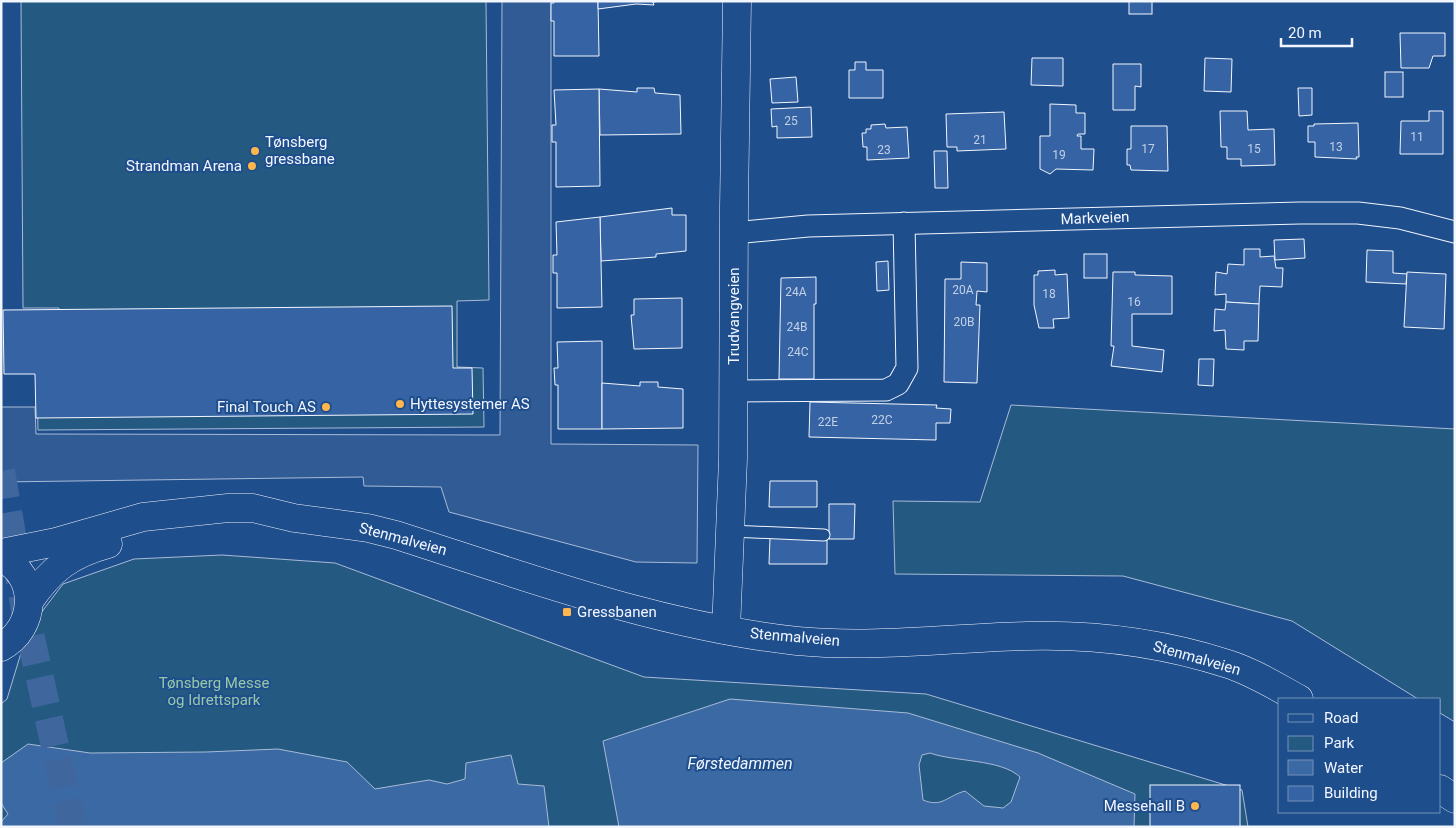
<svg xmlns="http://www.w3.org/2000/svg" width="1456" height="828" viewBox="0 0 1456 828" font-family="Roboto,sans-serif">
<rect width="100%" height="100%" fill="#1f4e8c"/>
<g fill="#245a82" stroke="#a8bbd7">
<path d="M21 1H486L489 300 457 301V367L483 368 484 427 38 430 37 386H59V308H23Z"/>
<path d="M1011 405 1455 429V722L1440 713V699H1418L1292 621 1123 576 895 574 893 501 980 502Z"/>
<path d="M222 555 335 563 644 677 926 694 1242 790 1248 827H1V704L7 699 28 630 63 584 134 559Z"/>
</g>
<path fill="#305b95" stroke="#a8bbd7" d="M502 1H551V444L698 445 697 563 636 562 449 512 441 487 364 486 363 477 1 482V407H35L36 434 500 435Z"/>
<g fill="#3b69a3" stroke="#a8bbd7" fill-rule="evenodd">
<path d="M730 699 908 713 1038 753 1135 794 1134 827H619L603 741ZM930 753C955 762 1001 759 1020 777L1011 802 1003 808 984 806 965 791C947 796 942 808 923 800L919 765 922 755Z"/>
<path d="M28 744 90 753 206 752 278 749 347 762 375 789 429 780 447 784 465 779 466 763 511 755 518 784 544 786 549 827H1V822L8 814 1 803V763Z"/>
</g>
<g fill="#3563a3" stroke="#f2f6ff">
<path d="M554 1H598L599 56H554V21H551V3H554Z"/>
<path d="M598 1H662L653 2 654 5 636 4 598 9Z"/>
<rect x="1129" y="1" width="23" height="13"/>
<path d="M1400 33H1445V56H1433L1429 68H1401Z"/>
<path d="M1032 58H1063V86L1031 85Z"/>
<path d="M1205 58 1232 59 1231 92 1204 91Z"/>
<path d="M855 62H866V70H883V98H849V70H855Z"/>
<path d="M1113 64H1141V87L1135 86V110H1113Z"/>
<rect x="1385" y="72" width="18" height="25"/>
<path d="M796 77 798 102 772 103 770 79Z"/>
<path d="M637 88H654L655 93 680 95 681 134 600 135 599 89 637 92Z"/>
<path d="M1298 88H1312V115L1299 116Z"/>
<path d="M599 89 600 186 556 187V142H552V125H556L554 90Z"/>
<path d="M1050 104 1076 105V113H1085V134H1078L1077 136H1081V149H1094L1093 170 1056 169 1050 174 1040 169V136H1050Z"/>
<path d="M811 107 812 137 777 138V126L772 127 771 109Z"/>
<path d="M1220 111H1247L1248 130 1274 129 1275 165 1241 166V159H1227V147H1221Z"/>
<path d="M1429 111H1443V154H1400L1401 121H1429Z"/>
<path d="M1004 112 1006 149 957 151V147H947L946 114Z"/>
<path d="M1358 123 1359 157H1356L1357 159 1315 157V142H1308V126H1314V124Z"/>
<path d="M885 124 886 128 907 127 909 158 867 160V147H863L862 133H866V129H871V125Z"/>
<path d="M1131 126H1167L1168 171 1131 170 1130 165H1127V149H1131Z"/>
<path d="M934 151H947L948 188H935Z"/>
<path d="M672 208V215H686V251L656 254V257L601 261 600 217Z"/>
<path d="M600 217 602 307 557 308V273H553V255H557L556 222Z"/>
<path d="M1304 239 1305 258 1275 260 1274 240Z"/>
<path d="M1244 249H1260V257L1274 256 1276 268H1283L1282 287 1260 286 1259 304 1226 302V294L1215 295 1216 272 1227 274 1228 264 1244 265Z"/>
<path d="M1367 250 1393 251V273L1407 274 1406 284 1366 282Z"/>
<rect x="1084" y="254" width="23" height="24"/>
<path d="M888 261 889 290 877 291 876 262Z"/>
<path d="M961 262 987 263V292L977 291 976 305H980L977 383 944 382 945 279H961Z"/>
<path d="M1055 270V275L1067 274 1069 318 1053 319 1054 328H1039L1034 305V275H1038V271Z"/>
<path d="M1113 272H1135V275L1172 276V314H1132V346L1164 350 1162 372 1111 366 1114 346H1111Z"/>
<path d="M1407 272 1446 274 1444 329 1404 327Z"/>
<path d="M816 277V304H814V379H779L781 278Z"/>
<path d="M682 298V348L634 349 631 315H634V299Z"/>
<path d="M1226 302 1259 304 1258 341H1244V350L1226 349 1225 330 1214 331 1215 309 1225 310Z"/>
<path d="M452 306 453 368H472L473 414 36 418 35 374H4L3 310Z"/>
<path d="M602 341V429H558V385H555L554 368H558L557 342Z"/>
<path d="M1199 359H1214L1213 386 1198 385Z"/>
<path d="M640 382H658V387L683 389V428L602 429V383L640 386Z"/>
<path d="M810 402 937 405 936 408 951 409 950 423H936V440L809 437Z"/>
<path d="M770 481H817V507H769Z"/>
<path d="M829 504H855L854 539H829Z"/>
<path d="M770 538H827V564H769Z"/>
<rect x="1150" y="785" width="90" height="42"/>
</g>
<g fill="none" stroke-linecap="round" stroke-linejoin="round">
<path stroke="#3f679d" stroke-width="28" stroke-dasharray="28 14" stroke-linecap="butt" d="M1 471 26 616 73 827"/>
<g stroke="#f2f6ff" stroke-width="13">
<path id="lane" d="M731 531 824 535"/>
</g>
<g stroke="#f2f6ff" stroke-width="23">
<g id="street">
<path d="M734 233 808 226 1300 213H1358L1400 218 1455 232"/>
<path d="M734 391 886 390 898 384 907 368 904 223"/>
</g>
</g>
<g stroke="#f2f6ff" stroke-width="29">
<path id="secondary" d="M726 630 733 459 734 207 737 1"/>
</g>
<g stroke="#f2f6ff" stroke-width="29">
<g id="primary">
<path d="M1 553 56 542 143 517 228 508H253L294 518 368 528 396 535C527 577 659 626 797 641 873 648 950 638 1026 636 1094 634 1163 643 1228 664 1253 672 1277 687 1299 699"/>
<path d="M1 558C40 575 36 629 1 647"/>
<path d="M30 600C51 569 71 554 108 544"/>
<path d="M1440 789 1455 799"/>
</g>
</g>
<use href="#lane" stroke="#1f4e8c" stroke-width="11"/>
<use href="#street" stroke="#1f4e8c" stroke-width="21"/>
<use href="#secondary" stroke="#1f4e8c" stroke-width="28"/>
<use href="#primary" stroke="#1f4e8c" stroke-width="28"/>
</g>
<g fill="#ffb74d" stroke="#1f4e8c" stroke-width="2">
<circle cx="255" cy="151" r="5"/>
<circle cx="252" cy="166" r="5"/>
<circle cx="400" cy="404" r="5"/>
<circle cx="326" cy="407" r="5"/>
<rect x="562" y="607" width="10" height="10" rx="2.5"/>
<circle cx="1195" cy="806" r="5"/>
</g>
<g text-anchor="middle" stroke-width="4" stroke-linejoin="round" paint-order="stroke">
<g font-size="12" fill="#c3d1e8">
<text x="791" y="125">25</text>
<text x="1417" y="141">11</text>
<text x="980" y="144">21</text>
<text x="1336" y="151">13</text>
<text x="1148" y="153">17</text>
<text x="1254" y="153">15</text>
<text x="884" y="154">23</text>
<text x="1059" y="159">19</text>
<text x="963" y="294">20A</text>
<text x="796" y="296">24A</text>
<text x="1049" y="298">18</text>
<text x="1134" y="306">16</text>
<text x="964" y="326">20B</text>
<text x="797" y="331">24B</text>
<text x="798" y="356">24C</text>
<text x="882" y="424">22C</text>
<text x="828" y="426">22E</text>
</g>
<g font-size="15" fill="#f2f6ff" stroke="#1f4e8c" text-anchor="start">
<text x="265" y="147">Tønsberg<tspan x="265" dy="17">gressbane</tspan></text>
<text x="242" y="171" text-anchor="end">Strandman Arena</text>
<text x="410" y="409">Hyttesystemer AS</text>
<text x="316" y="412" text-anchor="end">Final Touch AS</text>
<text x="577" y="617">Gressbanen</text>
<text x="1185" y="811" text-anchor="end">Messehall B</text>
</g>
<g font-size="15" fill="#f2f6ff" stroke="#1f4e8c">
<text transform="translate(1095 218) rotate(-2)" y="5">Markveien</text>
<text transform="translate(734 316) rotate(-90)" y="5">Trudvangveien</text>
<text transform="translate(403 539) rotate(15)" y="5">Stenmalveien</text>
<text transform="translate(795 637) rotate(5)" y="5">Stenmalveien</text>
<text transform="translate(1197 658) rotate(16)" y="5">Stenmalveien</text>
</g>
<g font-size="15" fill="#97c8a6" stroke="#1f4e8c">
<text x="214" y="688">Tønsberg Messe<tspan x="214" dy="17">og Idrettspark</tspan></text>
</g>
<g font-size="16" font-style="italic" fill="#f2f6ff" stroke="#1f4e8c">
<text x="740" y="769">Førstedammen</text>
</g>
</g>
<rect width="1456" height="828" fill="none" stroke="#f2f6ff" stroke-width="5"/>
<rect x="1278" y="698" width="162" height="115" fill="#1f4e8c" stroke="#7391ba"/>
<rect x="1288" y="714" width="25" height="8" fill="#1f4e8c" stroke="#7391ba"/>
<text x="1324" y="723" font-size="15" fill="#f2f6ff">Road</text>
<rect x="1288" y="736" width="25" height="15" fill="#245a82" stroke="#7391ba"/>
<text x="1324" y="748" font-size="15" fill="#f2f6ff">Park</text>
<rect x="1288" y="760" width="25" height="15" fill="#3b69a3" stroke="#7391ba"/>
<text x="1324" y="773" font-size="15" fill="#f2f6ff">Water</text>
<rect x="1288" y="786" width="25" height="15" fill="#3563a3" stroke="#7391ba"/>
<text x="1324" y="798" font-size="15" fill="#f2f6ff">Building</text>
<path d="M1281 38v8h71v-8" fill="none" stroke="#f2f6ff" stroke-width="2.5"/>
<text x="1288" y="38" font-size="15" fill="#f2f6ff" stroke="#1f4e8c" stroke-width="4" paint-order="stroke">20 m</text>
</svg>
